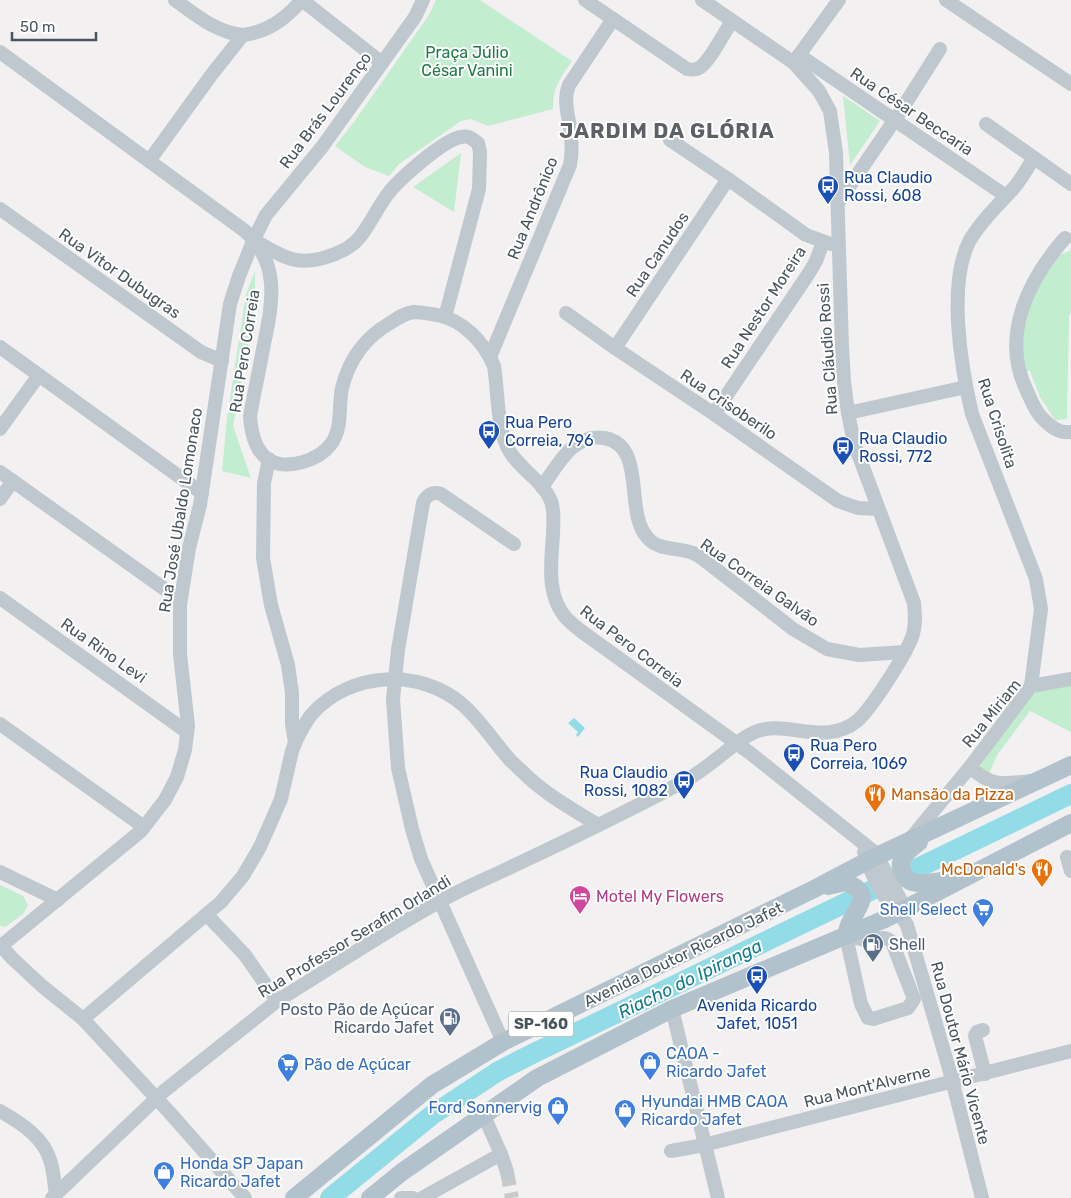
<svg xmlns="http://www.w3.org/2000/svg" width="1071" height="1198" viewBox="0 0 1071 1198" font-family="Rubik,sans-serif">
<rect width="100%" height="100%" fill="#f2f0f0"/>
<g fill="#c2edcf">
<path d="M436 0H480L572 61C561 77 552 89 553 109L488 126 471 119 461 121 399 164 389 176 365 167 335 146 354 122 429 15Z"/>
<path d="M843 96 880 121 850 165Z"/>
<path d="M461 153 454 212 413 187Z"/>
<path d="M1071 250V312L1069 316 1067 419 1055 420 1040 397 1030 371H1021V323H1026L1029 301 1057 256Z"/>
<path d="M255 271V307L233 426 251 478 222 471 227 418 246 294Z"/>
<path d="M1071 682V732L1030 711 997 755 989 774 979 768 1032 688Z"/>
<path d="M0 885 23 896 28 905 23 914 5 927 0 926Z"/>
</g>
<path fill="#91dce7" d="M574 718 585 728 578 737 576 735 578 732 568 723Z"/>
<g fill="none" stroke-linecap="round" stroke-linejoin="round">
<path stroke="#91dce7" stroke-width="20" d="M330 1198 432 1115 497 1072 532 1054 1071 794"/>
<path stroke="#c8c9cb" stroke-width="14" stroke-dasharray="14 7" stroke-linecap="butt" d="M507 1172 512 1198"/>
<g stroke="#bfc8ce" stroke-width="14">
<path d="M175 0C196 15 217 33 243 35"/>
<path d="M302 0 382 63"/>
<path d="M585 0 687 69C692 70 696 70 699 68 709 63 725 31 732 21"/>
<path d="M946 0 1071 84"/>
<path d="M0 52 245 231C282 265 272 305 263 349 259 371 254 394 250 416 251 431 255 451 269 460 288 471 319 460 331 444 343 428 338 407 342 388 349 360 364 338 390 323 398 318 405 313 414 312 421 312 430 314 437 315 463 320 484 342 494 366 498 391 497 432 510 452 521 470 543 481 551 501 555 512 553 524 553 535 551 563 546 596 567 619 571 623 576 627 581 631L750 753 873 851 877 856 905 908 904 918"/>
<path d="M799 55 1006 196"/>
<path d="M794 62 839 0"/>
<path d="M986 124 1071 184"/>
<path d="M670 140 728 179 806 235 831 244"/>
<path d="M149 161 212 74 243 35C268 32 285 19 302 0"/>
<path d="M838 203 900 112 940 49"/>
<path d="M0 209 201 352 222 361"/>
<path d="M1065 238C1028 280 1000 337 1027 391 1031 400 1035 411 1042 418 1050 426 1059 434 1071 432"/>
<path d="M256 241C286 259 300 268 335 254 344 250 353 246 360 237 370 224 377 209 387 195 398 180 443 140 461 137 469 135 472 139 478 143L480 152 479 189 445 317"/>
<path d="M566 313 615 348 714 414 838 501 858 508 878 509"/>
<path d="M0 347 202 493"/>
<path d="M615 348 728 179"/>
<path d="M490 357 570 165C572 155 572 146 571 136 570 119 562 102 569 85L613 19"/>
<path d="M848 413 966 387"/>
<path d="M714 414 809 273 816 261 823 242"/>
<path d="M0 429 39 375"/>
<path d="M0 472 180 600"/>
<path d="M542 487C558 465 573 433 604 438 647 445 624 511 647 537 658 551 677 547 693 553 696 554 700 557 703 559L793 629 827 649 859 655 905 652"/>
<path d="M0 499 13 481"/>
<path d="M0 598 187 732"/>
<path d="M1031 686 1041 609 1036 579 972 414C961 367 947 283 970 240 981 221 998 205 1012 190 1021 180 1027 168 1034 158"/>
<path d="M0 724 144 827"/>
<path d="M295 743C300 733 305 722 312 714 350 671 421 668 463 705 481 721 494 742 510 760 516 766 523 772 529 778 550 797 574 810 598 825"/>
<path d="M970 767C991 787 1003 784 1030 781"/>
<path d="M911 838 970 767 1031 686 1071 679"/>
<path d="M864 852C869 869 880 892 891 906 896 913 903 917 907 925L950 1072 982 1198"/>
<path d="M1067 857 1071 871"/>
<path d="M0 872 58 900"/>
<path d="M207 915 245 955 277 1001"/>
<path d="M846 936C853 937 862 940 870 940 881 940 882 934 892 942L914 999 908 1008 873 1019 868 1018 861 1004Z"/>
<path d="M0 945 13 959 42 986 83 1019 170 1113 245 1198"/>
<path d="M1 946 141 831 165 800 177 777 185 750 188 726 180 654V605L189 548 200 505 230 304 239 276 254 239 266 215 322 147 415 17 423 0"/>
<path d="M672 1009 718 1198"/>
<path d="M83 1019 221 902 243 876 260 847 281 799 292 751 295 743 292 724V693L288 665 271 605 263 558 264 483 269 459"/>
<path d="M983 1030 977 1032 975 1036 985 1074"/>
<path d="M503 1042 421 859 412 829 398 768 393 699 398 650 423 503C426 495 433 491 441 494L514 544"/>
<path d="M0 1111C21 1123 45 1138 51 1163 54 1173 54 1184 56 1194"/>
<path d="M671 1151 704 1145 1071 1051"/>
<path d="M501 1154 507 1172"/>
<path d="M52 1198 164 1091 277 1001 293 991C342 961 389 929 439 902 461 889 486 879 509 868 568 840 628 812 686 780 709 768 727 748 749 735 782 715 822 749 857 721 871 709 908 652 913 634 916 623 915 614 914 603L854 443 848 413 844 382 842 347 836 153 830 111 819 91 794 63 702 0"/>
<path d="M401 1198H413"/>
<path d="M422 1198 501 1154 484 1116"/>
</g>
<g stroke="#b2c2cd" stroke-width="18">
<path d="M919 842C907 851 894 861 905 876 908 881 912 883 918 883 929 884 942 881 953 879"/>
<path d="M828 886 846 882C872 894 860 903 851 921 848 926 847 931 846 936"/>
<path d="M294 1198 432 1085 503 1042 814 889 877 856 1071 765"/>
<path d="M370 1198 402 1172 537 1078 672 1009 885 919 1071 823"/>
</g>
</g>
<defs>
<g id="bus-pin" transform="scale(1.125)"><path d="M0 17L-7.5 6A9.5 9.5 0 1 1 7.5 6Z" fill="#1a4fb4" stroke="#fff"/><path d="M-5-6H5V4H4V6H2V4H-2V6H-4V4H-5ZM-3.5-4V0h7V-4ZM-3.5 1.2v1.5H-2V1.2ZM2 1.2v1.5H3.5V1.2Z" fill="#fff"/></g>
<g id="restaurant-pin" transform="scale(1.125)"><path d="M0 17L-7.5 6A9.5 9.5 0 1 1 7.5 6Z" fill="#e8710a" stroke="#fff"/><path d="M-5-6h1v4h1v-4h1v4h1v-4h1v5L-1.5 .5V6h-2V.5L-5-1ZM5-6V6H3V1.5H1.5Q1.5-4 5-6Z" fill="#fff"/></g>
<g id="hotel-pin" transform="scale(1.125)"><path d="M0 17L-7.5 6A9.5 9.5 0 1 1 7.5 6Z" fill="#d1479c" stroke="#fff"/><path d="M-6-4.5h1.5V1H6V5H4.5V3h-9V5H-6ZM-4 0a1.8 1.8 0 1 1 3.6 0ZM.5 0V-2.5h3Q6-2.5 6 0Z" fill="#fff"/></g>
<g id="supermarket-pin" transform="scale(1.125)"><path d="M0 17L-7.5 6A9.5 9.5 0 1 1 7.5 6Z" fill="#3f7fe0" stroke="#fff"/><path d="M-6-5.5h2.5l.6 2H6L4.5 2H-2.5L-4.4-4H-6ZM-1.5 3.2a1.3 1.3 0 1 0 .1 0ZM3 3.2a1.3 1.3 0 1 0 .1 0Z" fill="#fff"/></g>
<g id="fuel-pin" transform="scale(1.125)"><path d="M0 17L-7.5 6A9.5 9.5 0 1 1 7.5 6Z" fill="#5c6f8a" stroke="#fff"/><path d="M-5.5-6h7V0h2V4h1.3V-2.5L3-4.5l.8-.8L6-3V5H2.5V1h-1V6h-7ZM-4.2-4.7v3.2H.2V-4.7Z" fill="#fff"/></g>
<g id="shop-pin" transform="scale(1.125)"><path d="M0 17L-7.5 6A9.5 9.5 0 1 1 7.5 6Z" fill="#3f7fe0" stroke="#fff"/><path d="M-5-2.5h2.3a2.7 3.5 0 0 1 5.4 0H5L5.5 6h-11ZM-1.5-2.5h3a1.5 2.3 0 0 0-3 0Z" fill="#fff"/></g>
</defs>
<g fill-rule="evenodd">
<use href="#bus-pin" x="828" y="186"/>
<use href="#bus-pin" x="489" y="431"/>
<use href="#bus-pin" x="843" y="447"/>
<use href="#bus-pin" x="794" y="754"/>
<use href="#bus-pin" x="684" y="781"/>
<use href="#restaurant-pin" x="875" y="794"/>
<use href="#restaurant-pin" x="1042" y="869"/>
<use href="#hotel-pin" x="580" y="896"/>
<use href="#supermarket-pin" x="983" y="909"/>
<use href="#fuel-pin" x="873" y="944"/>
<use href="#bus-pin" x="757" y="976"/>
<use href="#fuel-pin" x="450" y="1018"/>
<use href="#shop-pin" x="650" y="1062"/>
<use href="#supermarket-pin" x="288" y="1064"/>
<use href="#shop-pin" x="558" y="1107"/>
<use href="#shop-pin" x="625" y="1110"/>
<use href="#shop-pin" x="164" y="1172"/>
</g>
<g text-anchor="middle" stroke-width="4" stroke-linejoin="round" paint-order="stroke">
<rect fill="#fff" stroke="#80888e" stroke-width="1" x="508.5" y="1011.5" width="65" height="25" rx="4"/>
<g font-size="15" font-weight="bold" fill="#49555d">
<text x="541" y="1029">SP-160</text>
</g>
<g font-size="16" fill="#1d7b45" stroke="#fff">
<text x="467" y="58">Praça Júlio<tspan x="467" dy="18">César Vanini</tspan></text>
</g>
<g font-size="16" fill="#49555d" stroke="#fff">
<text transform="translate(325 110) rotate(-53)" y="6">Rua Brás Lourenço</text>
<text transform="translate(912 111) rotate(34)" y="6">Rua César Beccaria</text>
<text transform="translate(532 208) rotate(-68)" y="6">Rua Andrônico</text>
<text transform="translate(657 254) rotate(-56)" y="6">Rua Canudos</text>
<text transform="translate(120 273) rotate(35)" y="6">Rua Vitor Dubugras</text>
<text transform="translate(763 307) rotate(-57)" y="6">Rua Nestor Moreira</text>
<text transform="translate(827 349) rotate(-94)" y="6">Rua Cláudio Rossi</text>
<text transform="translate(244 351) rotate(-81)" y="6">Rua Pero Correia</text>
<text transform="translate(729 404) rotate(34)" y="6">Rua Crisoberilo</text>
<text transform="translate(998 423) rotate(72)" y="6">Rua Crisolita</text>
<text transform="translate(180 510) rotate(-81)" y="6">Rua José Ubaldo Lomonaco</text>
<text transform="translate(760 582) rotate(35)" y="6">Rua Correia Galvão</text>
<text transform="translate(632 646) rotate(37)" y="6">Rua Pero Correia</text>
<text transform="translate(104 650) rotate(35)" y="6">Rua Rino Levi</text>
<text transform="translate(991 713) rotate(-51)" y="6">Rua Miriam</text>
<text transform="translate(354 936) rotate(-31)" y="6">Rua Professor Serafim Orlandi</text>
<text transform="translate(683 954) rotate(-26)" y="6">Avenida Doutor Ricardo Jafet</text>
<text transform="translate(961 1053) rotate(75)" y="6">Rua Doutor Mário Vicente</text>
<text transform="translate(867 1086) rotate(-14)" y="6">Rua Mont'Alverne</text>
</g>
<g font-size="16" fill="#164399" stroke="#fff" text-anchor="start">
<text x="844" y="183">Rua Claudio<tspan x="844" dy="18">Rossi, 608</tspan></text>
<text x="505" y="428">Rua Pero<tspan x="505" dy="18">Correia, 796</tspan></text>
<text x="859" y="444">Rua Claudio<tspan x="859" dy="18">Rossi, 772</tspan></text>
<text x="810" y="751">Rua Pero<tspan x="810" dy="18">Correia, 1069</tspan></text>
<text x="668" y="778" text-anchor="end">Rua Claudio<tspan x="668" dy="18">Rossi, 1082</tspan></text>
<text x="757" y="1011" text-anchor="middle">Avenida Ricardo<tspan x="757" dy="18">Jafet, 1051</tspan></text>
</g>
<g font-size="16" fill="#c56008" stroke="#fff" text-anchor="start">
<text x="891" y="800">Mansão da Pizza</text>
<text x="1026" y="875" text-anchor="end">McDonald's</text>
</g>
<g font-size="16" fill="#b23c85" stroke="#fff" text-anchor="start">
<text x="596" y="902">Motel My Flowers</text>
</g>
<g font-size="16" fill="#366cbe" stroke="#fff" text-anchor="start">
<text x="967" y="915" text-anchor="end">Shell Select</text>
<text x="666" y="1059">CAOA -<tspan x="666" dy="18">Ricardo Jafet</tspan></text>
<text x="304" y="1070">Pão de Açúcar</text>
<text x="641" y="1107">Hyundai HMB CAOA<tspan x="641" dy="18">Ricardo Jafet</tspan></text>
<text x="542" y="1113" text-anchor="end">Ford Sonnervig</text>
<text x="180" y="1169">Honda SP Japan<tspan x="180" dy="18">Ricardo Jafet</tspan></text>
</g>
<g font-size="16" fill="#4e5e75" stroke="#fff" text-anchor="start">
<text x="889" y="950">Shell</text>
<text x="434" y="1015" text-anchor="end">Posto Pão de Açúcar<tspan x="434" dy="18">Ricardo Jafet</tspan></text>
</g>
<g font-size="18" font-style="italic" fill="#147e8e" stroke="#fff">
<text transform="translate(690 979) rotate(-26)" y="6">Riacho do Ipiranga</text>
</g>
<g font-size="21" font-weight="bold" letter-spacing="1" fill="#5d6165" stroke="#fff">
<text x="667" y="138">JARDIM DA GLÓRIA</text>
</g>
</g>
<path d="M12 32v8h84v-8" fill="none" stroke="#49555d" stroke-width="2.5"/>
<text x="20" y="32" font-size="15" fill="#49555d" stroke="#ffffff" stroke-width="4" paint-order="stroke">50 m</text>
</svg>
